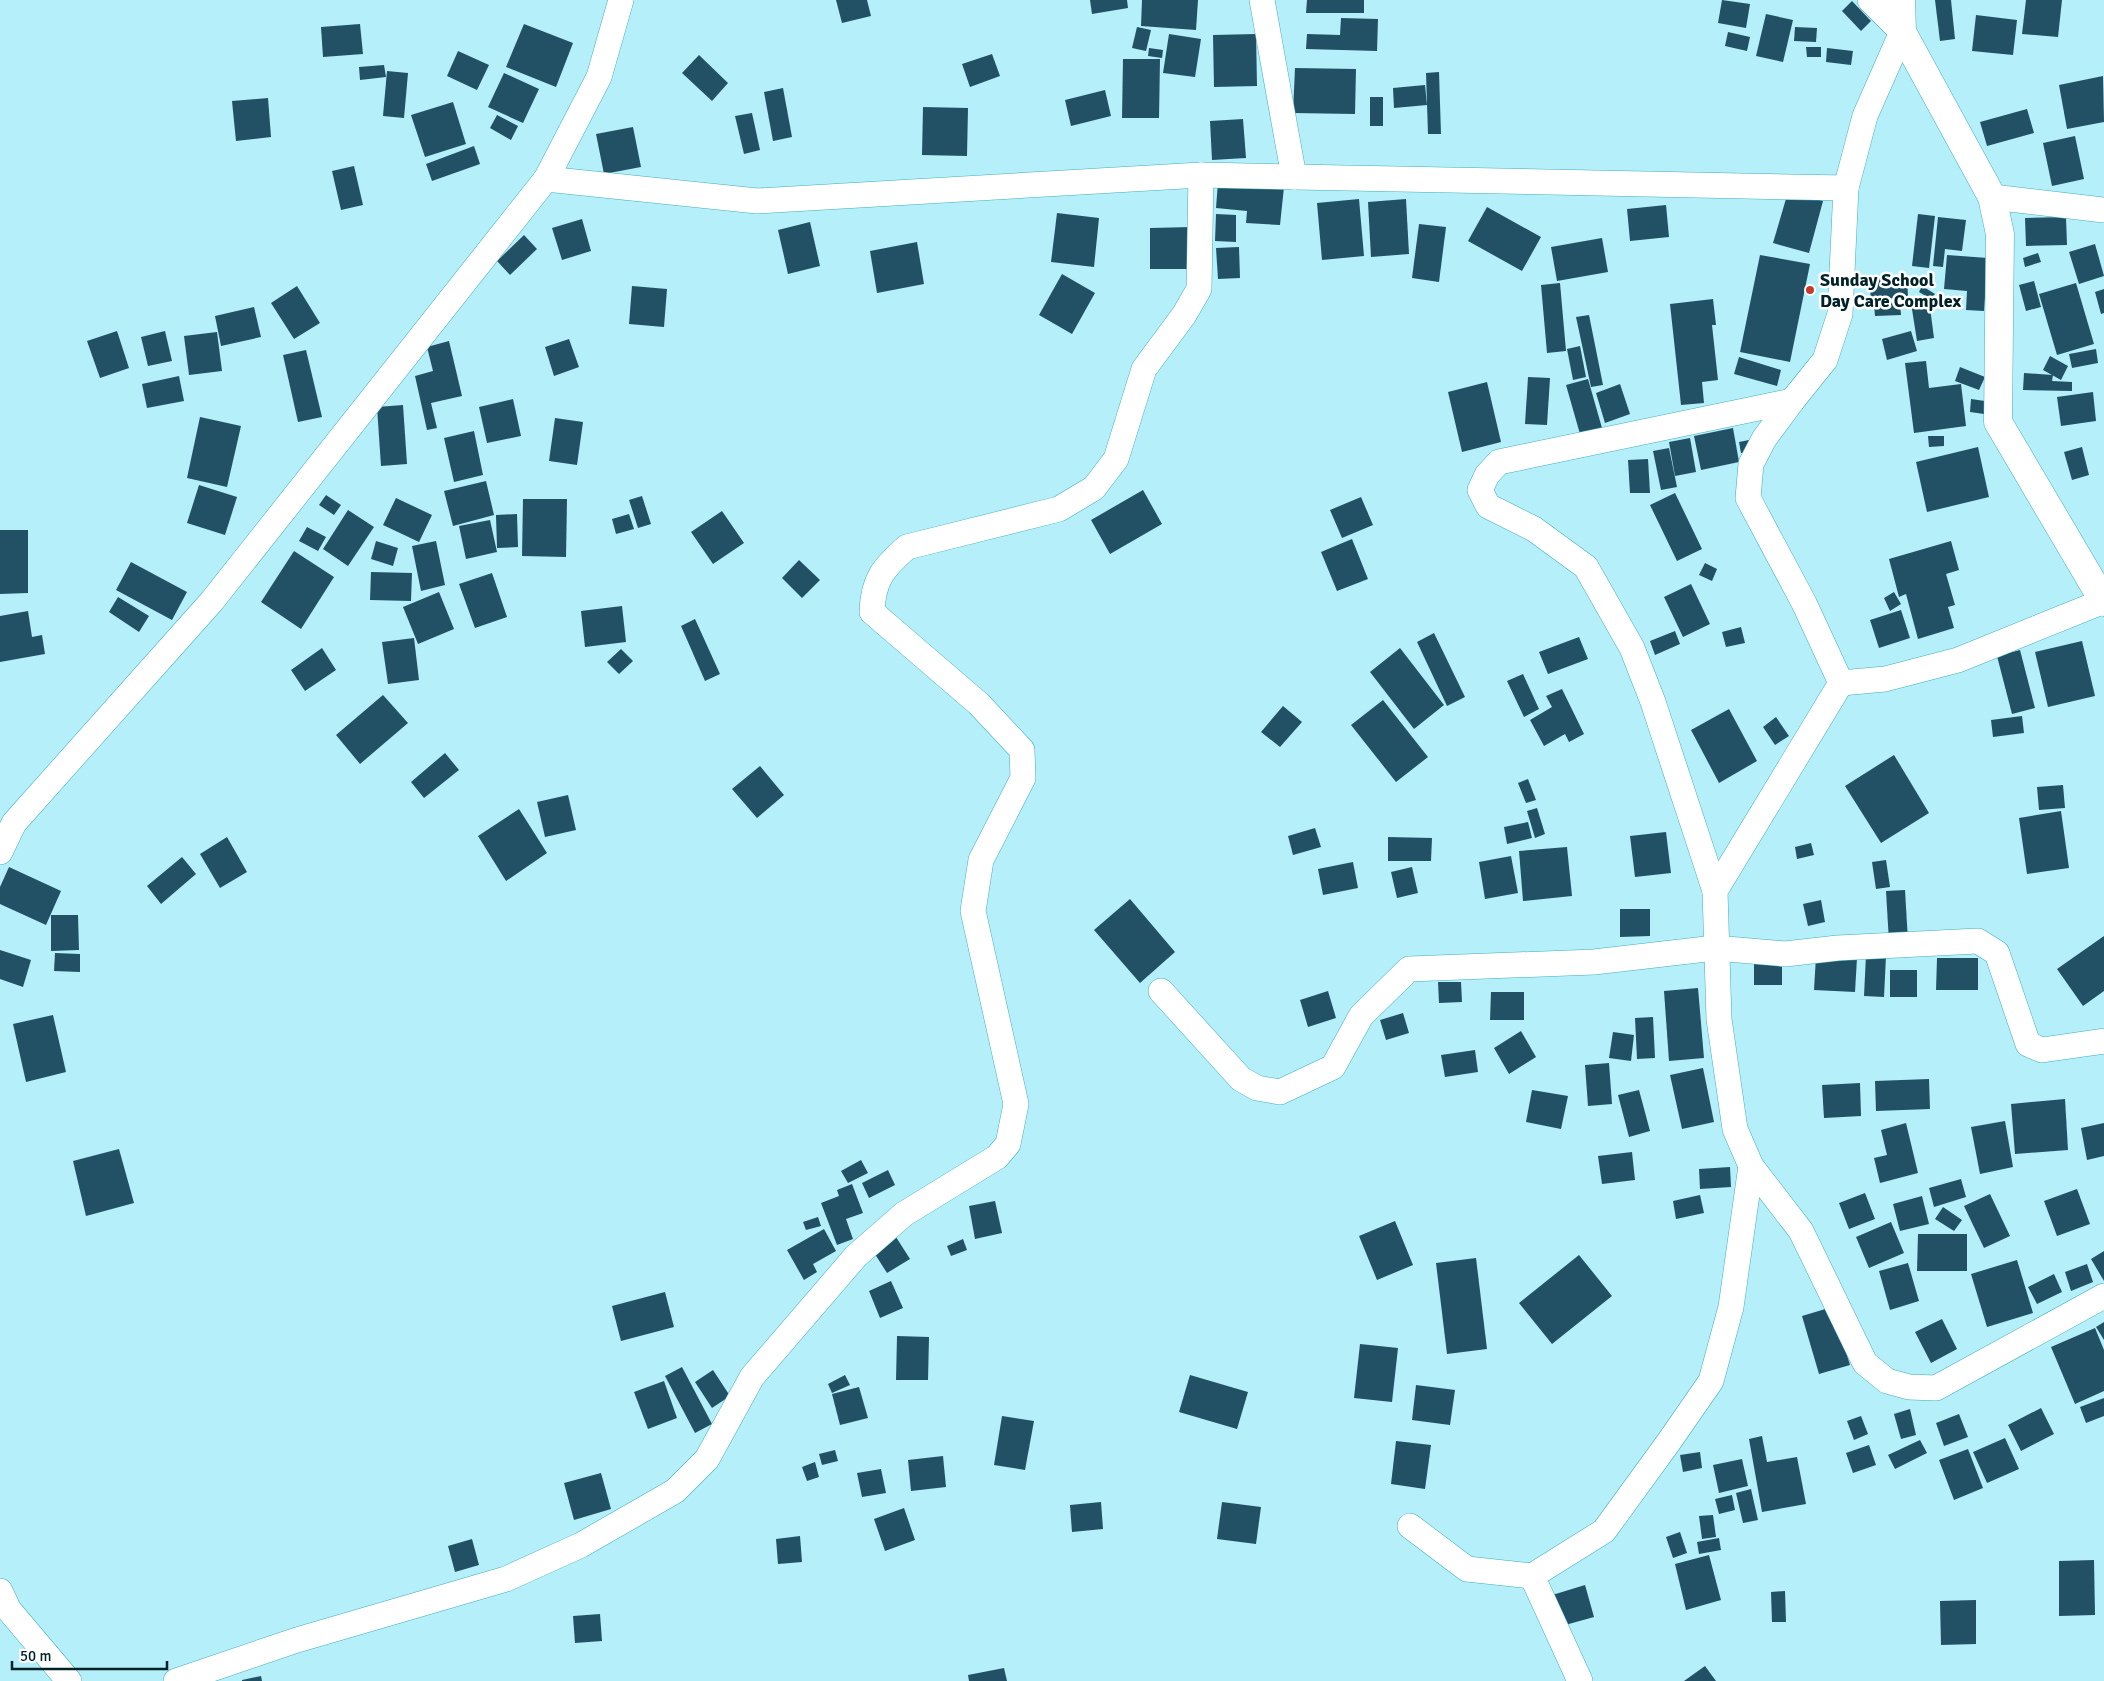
<svg xmlns="http://www.w3.org/2000/svg" width="2104" height="1681" viewBox="0 0 2104 1681" font-family="Signika,sans-serif">
<rect width="100%" height="100%" fill="#b5eff9"/>
<g fill="#225165">
<path d="M836 0H867L871 16 842 23Z"/>
<path d="M1090 0H1127L1128 8 1092 14Z"/>
<path d="M1142 0H1198L1196 30 1141 26Z"/>
<path d="M1307 0H1364V13H1306Z"/>
<path d="M1722 0 1750 4 1746 28 1718 23Z"/>
<path d="M1935 0H1951L1955 39 1940 41Z"/>
<path d="M2026 0H2062L2058 37 2022 34Z"/>
<path d="M1852 1 1871 21 1861 31 1842 11Z"/>
<path d="M1766 14 1793 20 1783 62 1756 56Z"/>
<path d="M1976 15 2017 20 2013 55 1972 51Z"/>
<path d="M1341 18 1378 19 1377 51 1306 49 1307 34 1340 35Z"/>
<path d="M360 24 363 54 323 57 321 27Z"/>
<path d="M524 24 573 43 556 87 506 67Z"/>
<path d="M1137 27 1151 30 1146 51 1132 48Z"/>
<path d="M1795 27 1817 28 1816 42 1794 41Z"/>
<path d="M1728 32 1750 37 1747 51 1725 46Z"/>
<path d="M1169 34 1201 39 1195 77 1163 73Z"/>
<path d="M1256 34 1257 86 1214 87 1213 35Z"/>
<path d="M1806 47H1821V57H1807Z"/>
<path d="M1149 48 1163 50 1162 58 1148 56Z"/>
<path d="M1827 48 1853 51 1851 65 1826 62Z"/>
<path d="M458 51 489 65 477 90 447 76Z"/>
<path d="M992 54 1000 76 970 87 962 64Z"/>
<path d="M699 55 728 83 712 101 682 73Z"/>
<path d="M1123 59H1160L1159 118H1122Z"/>
<path d="M384 65 386 77 360 80 359 67Z"/>
<path d="M1295 68 1356 69 1355 114 1293 113Z"/>
<path d="M387 71 408 73 404 118 383 116Z"/>
<path d="M1439 72 1441 134H1428L1426 73Z"/>
<path d="M504 73 539 89 523 123 488 107Z"/>
<path d="M2103 76 2104 122 2067 129 2059 85Z"/>
<path d="M1425 85 1427 105 1394 108 1393 88Z"/>
<path d="M783 88 792 137 773 141 764 92Z"/>
<path d="M1105 90 1111 116 1071 126 1065 100Z"/>
<rect x="1370" y="97" width="13" height="29"/>
<path d="M268 98 271 137 236 141 232 101Z"/>
<path d="M453 102 466 144 425 157 411 115Z"/>
<path d="M923 107 968 108 967 156 922 155Z"/>
<path d="M2027 109 2034 133 1987 146 1980 122Z"/>
<path d="M752 113 760 150 744 154 735 116Z"/>
<path d="M497 115 518 126 511 140 490 128Z"/>
<path d="M1243 119 1246 158 1212 160 1210 121Z"/>
<path d="M633 127 641 167 604 174 596 134Z"/>
<path d="M2075 136 2084 179 2052 186 2043 143Z"/>
<path d="M474 146 480 164 432 181 426 164Z"/>
<path d="M354 166 363 205 341 210 332 171Z"/>
<path d="M1218 182 1284 187 1280 225 1246 223 1247 211 1216 208Z"/>
<path d="M1788 192 1823 201 1809 253 1773 243Z"/>
<path d="M1359 199 1364 256 1322 260 1317 203Z"/>
<path d="M1406 199 1409 254 1371 257 1368 202Z"/>
<path d="M1666 205 1669 237 1630 241 1627 209Z"/>
<path d="M1487 207 1541 237 1522 271 1468 241Z"/>
<path d="M1057 213 1099 218 1094 267 1051 262Z"/>
<path d="M1216 214 1236 215V242L1215 241Z"/>
<path d="M1918 214 1935 216 1929 268 1912 266Z"/>
<path d="M1938 217 1966 220 1962 251 1945 249 1943 267 1933 266Z"/>
<path d="M2066 217 2067 245 2026 246 2025 218Z"/>
<path d="M582 219 591 251 562 260 552 228Z"/>
<path d="M810 222 820 266 788 274 778 230Z"/>
<path d="M1419 224 1446 227 1439 282 1412 278Z"/>
<path d="M1192 227V269H1150V228Z"/>
<path d="M524 235 537 249 510 275 497 261Z"/>
<path d="M1602 238 1608 272 1557 281 1551 247Z"/>
<path d="M917 242 924 284 877 293 870 251Z"/>
<path d="M2095 244 2104 276 2079 284 2069 252Z"/>
<path d="M1239 247 1240 278 1218 279 1216 248Z"/>
<path d="M2038 253 2041 262 2025 267 2023 258Z"/>
<path d="M1760 255 1810 264 1790 362 1740 352Z"/>
<path d="M1947 255 1988 258 1984 311 1966 310 1967 291 1944 289Z"/>
<path d="M1062 274 1095 293 1072 334 1039 315Z"/>
<path d="M1907 275 1908 297 1871 300 1869 278Z"/>
<path d="M2034 281 2041 307 2026 311 2019 285Z"/>
<path d="M1560 283 1566 351 1547 353 1541 285Z"/>
<path d="M2076 283 2094 344 2057 355 2039 294Z"/>
<path d="M297 286 320 323 294 339 271 303Z"/>
<path d="M632 286 667 289 664 327 629 324Z"/>
<path d="M1922 286 1935 294 1931 299 1919 292Z"/>
<path d="M2104 289V313L2101 314 2095 292Z"/>
<path d="M1713 299 1716 325H1712L1718 380 1702 382 1704 403 1681 405 1670 304Z"/>
<path d="M1929 300 1934 338 1917 341 1911 303Z"/>
<path d="M1900 302 1901 315 1875 316 1874 304Z"/>
<path d="M254 307 261 337 221 346 215 316Z"/>
<path d="M1589 315 1603 385 1591 387 1576 317Z"/>
<path d="M117 331 129 368 100 378 87 341Z"/>
<path d="M165 331 172 361 148 366 141 337Z"/>
<path d="M1911 331 1917 351 1887 360 1882 339Z"/>
<path d="M217 332 222 371 189 375 184 336Z"/>
<path d="M569 339 579 367 554 376 545 347Z"/>
<path d="M449 341 462 396 431 403 437 428 427 430 415 376 433 371 427 347Z"/>
<path d="M1580 346 1586 377 1573 380 1567 349Z"/>
<path d="M2096 349 2098 363 2072 368 2069 354Z"/>
<path d="M306 350 322 417 298 422 283 355Z"/>
<path d="M2050 356 2068 366 2061 380 2043 370Z"/>
<path d="M1739 357 1781 370 1777 386 1734 374Z"/>
<path d="M1926 361 1929 388 1961 384 1966 426 1914 433 1905 363Z"/>
<path d="M1960 367 1985 377 1979 390 1955 381Z"/>
<path d="M2024 373 2053 375 2052 381 2072 382V391L2023 390Z"/>
<path d="M179 376 184 401 147 408 142 384Z"/>
<path d="M1528 377 1550 378 1547 425 1525 424Z"/>
<path d="M1588 379 1602 428 1580 434 1566 385Z"/>
<path d="M1487 382 1501 442 1462 452 1448 392Z"/>
<path d="M1620 384 1630 414 1605 423 1596 393Z"/>
<path d="M2093 392 2096 421 2061 426 2057 397Z"/>
<path d="M513 399 521 436 487 443 479 407Z"/>
<path d="M1971 399 1992 402 1991 415 1970 412Z"/>
<path d="M403 405 407 464 381 466 377 407Z"/>
<path d="M200 417 241 426 227 487 187 478Z"/>
<path d="M555 418 583 422 577 465 549 461Z"/>
<path d="M1733 428 1739 462 1701 470 1694 436Z"/>
<path d="M474 431 483 475 454 482 444 438Z"/>
<path d="M1928 436H1944V446L1929 447Z"/>
<path d="M1690 438 1696 472 1675 476 1669 442Z"/>
<path d="M1749 440 1751 452 1741 453 1739 442Z"/>
<path d="M1978 447 1989 497 1927 512 1916 462Z"/>
<path d="M2082 447 2089 475 2072 480 2064 452Z"/>
<path d="M1669 448 1677 487 1661 490 1653 451Z"/>
<path d="M1648 459 1650 493H1630L1628 460Z"/>
<path d="M486 481 494 515 453 526 444 491Z"/>
<path d="M199 485 237 497 225 535 187 523Z"/>
<path d="M1143 490 1162 524 1110 554 1091 520Z"/>
<path d="M1675 493 1702 549 1677 561 1650 505Z"/>
<path d="M326 495 341 505 334 515 319 505Z"/>
<path d="M642 496 651 524 638 528 629 500Z"/>
<path d="M1361 497 1373 525 1342 538 1330 510Z"/>
<path d="M396 498 432 515 419 542 383 525Z"/>
<path d="M523 499H567L566 557 522 556Z"/>
<path d="M348 510 374 527 348 566 323 549Z"/>
<path d="M722 511 744 543 713 564 691 532Z"/>
<path d="M517 514 518 547 497 548 496 515Z"/>
<path d="M629 514 634 529 616 534 612 519Z"/>
<path d="M490 520 497 552 466 559 459 526Z"/>
<path d="M307 527 326 537 318 551 299 541Z"/>
<path d="M0 530H28V593L0 594Z"/>
<path d="M1352 539 1368 579 1337 591 1321 552Z"/>
<path d="M376 541 398 548 393 566 371 559Z"/>
<path d="M436 541 445 585 421 591 412 546Z"/>
<path d="M1951 541 1959 570 1946 574 1955 605 1948 607 1954 628 1918 639 1906 594 1899 597 1889 559Z"/>
<path d="M294 551 334 577 301 629 261 602Z"/>
<path d="M799 560 820 580 802 598 782 578Z"/>
<path d="M131 562 187 592 172 620 116 590Z"/>
<path d="M1705 563 1717 569 1712 581 1699 575Z"/>
<path d="M371 572 412 573 411 601 370 600Z"/>
<path d="M492 573 507 617 475 628 459 584Z"/>
<path d="M1691 584 1710 624 1683 637 1664 597Z"/>
<path d="M439 592 454 629 418 644 403 607Z"/>
<path d="M1894 592 1901 604 1890 611 1884 598Z"/>
<path d="M118 597 149 616 139 632 109 612Z"/>
<path d="M622 606 626 642 585 647 581 611Z"/>
<path d="M1901 610 1910 638 1879 648 1870 620Z"/>
<path d="M28 611 32 637 42 635 45 654 0 662V616Z"/>
<path d="M695 619 720 674 705 681 681 626Z"/>
<path d="M1741 627 1745 643 1726 647 1722 632Z"/>
<path d="M1675 631 1680 644 1655 655 1650 641Z"/>
<path d="M1434 633 1465 697 1447 706 1417 642Z"/>
<path d="M1579 637 1588 659 1548 674 1539 652Z"/>
<path d="M414 638 419 680 388 684 382 642Z"/>
<path d="M2082 641 2095 696 2048 707 2035 652Z"/>
<path d="M322 648 336 670 305 691 291 670Z"/>
<path d="M1400 648 1444 705 1414 729 1370 672Z"/>
<path d="M621 649 633 661 619 674 607 662Z"/>
<path d="M2020 650 2035 708 2012 714 1997 656Z"/>
<path d="M1523 674 1539 709 1524 717 1507 681Z"/>
<path d="M1562 689 1584 734 1569 742 1565 734 1544 746 1530 720 1552 707 1546 696Z"/>
<path d="M383 695 408 723 360 764 336 735Z"/>
<path d="M1383 700 1428 757 1396 782 1351 725Z"/>
<path d="M1283 706 1302 722 1280 747 1261 732Z"/>
<path d="M1729 709 1757 761 1719 783 1691 730Z"/>
<path d="M2022 716 2024 733 1993 737 1991 720Z"/>
<path d="M1776 717 1789 736 1775 745 1763 727Z"/>
<path d="M445 753 459 770 424 798 411 782Z"/>
<path d="M1894 755 1929 813 1881 843 1845 786Z"/>
<path d="M760 766 784 795 757 818 732 789Z"/>
<path d="M1528 779 1536 800 1526 803 1518 783Z"/>
<path d="M2063 785 2065 808 2039 810 2037 787Z"/>
<path d="M568 795 576 830 545 837 537 802Z"/>
<path d="M1537 808 1545 834 1535 838 1527 811Z"/>
<path d="M519 809 547 853 506 881 478 836Z"/>
<path d="M2061 811 2069 868 2027 874 2019 818Z"/>
<path d="M1528 822 1532 838 1507 844 1504 827Z"/>
<path d="M1315 828 1321 847 1293 855 1288 836Z"/>
<path d="M1666 832 1671 873 1635 877 1630 836Z"/>
<path d="M227 837 247 872 220 888 200 854Z"/>
<path d="M1388 837 1432 838 1431 861H1388Z"/>
<path d="M1811 843 1814 855 1797 859 1795 847Z"/>
<path d="M1567 847 1572 896 1523 901 1519 851Z"/>
<path d="M1511 856 1518 893 1485 899 1479 862Z"/>
<path d="M182 857 196 874 161 904 147 886Z"/>
<path d="M1886 860 1890 887 1876 889 1872 862Z"/>
<path d="M1353 862 1358 888 1323 895 1318 869Z"/>
<path d="M9 867 61 891 46 925 0 904V887Z"/>
<path d="M1412 867 1418 893 1397 898 1391 872Z"/>
<path d="M1905 890 1908 941 1889 942 1886 891Z"/>
<path d="M1130 899 1175 952 1140 983 1094 930Z"/>
<path d="M1821 900 1825 922 1808 926 1803 904Z"/>
<path d="M1620 909H1650V936L1620 937Z"/>
<path d="M51 915H78L79 950 51 951Z"/>
<path d="M2104 936V991L2083 1006 2057 969Z"/>
<path d="M0 950 31 960 23 987 0 979Z"/>
<path d="M55 953 80 954V972L54 971Z"/>
<path d="M1866 955 1886 956 1884 997 1864 996Z"/>
<path d="M1816 956 1857 958 1855 992 1814 990Z"/>
<path d="M1937 958H1978V990H1936Z"/>
<rect x="1754" y="962" width="28" height="23"/>
<rect x="1890" y="970" width="27" height="27"/>
<path d="M1438 982H1461L1462 1002 1439 1003Z"/>
<path d="M1698 988 1704 1058 1669 1061 1664 991Z"/>
<path d="M1328 991 1336 1018 1308 1027 1300 1000Z"/>
<path d="M1491 992H1524V1020H1490Z"/>
<path d="M1403 1013 1409 1033 1386 1040 1380 1020Z"/>
<path d="M53 1015 66 1072 26 1082 13 1024Z"/>
<path d="M1653 1017 1655 1058 1637 1059 1635 1018Z"/>
<path d="M1521 1031 1536 1057 1509 1074 1494 1048Z"/>
<path d="M1613 1032 1634 1035 1631 1061 1609 1058Z"/>
<path d="M1475 1050 1478 1072 1445 1077 1441 1055Z"/>
<path d="M1609 1063 1612 1104 1588 1106 1585 1065Z"/>
<path d="M1703 1068 1714 1122 1682 1129 1670 1075Z"/>
<path d="M1929 1079 1930 1109 1876 1111 1875 1081Z"/>
<path d="M1860 1083 1861 1116 1824 1118 1822 1085Z"/>
<path d="M1532 1090 1568 1096 1561 1129 1526 1122Z"/>
<path d="M1639 1090 1650 1131 1629 1137 1618 1095Z"/>
<path d="M2065 1099 2068 1150 2015 1154 2011 1104Z"/>
<path d="M2005 1121 2013 1167 1980 1174 1971 1127Z"/>
<path d="M1906 1123 1918 1173 1880 1183 1874 1158 1887 1155 1881 1130Z"/>
<path d="M2104 1123V1156L2087 1160 2081 1128Z"/>
<path d="M119 1149 134 1203 86 1216 73 1161Z"/>
<path d="M1632 1152 1635 1180 1602 1184 1598 1156Z"/>
<path d="M861 1160 868 1173 848 1183 841 1171Z"/>
<path d="M1730 1167 1731 1187 1700 1189 1699 1169Z"/>
<path d="M888 1170 895 1185 869 1198 862 1183Z"/>
<path d="M1961 1179 1966 1197 1934 1207 1929 1188Z"/>
<path d="M852 1184 863 1213 846 1219 853 1239 837 1245 821 1203 839 1196 837 1190Z"/>
<path d="M2077 1189 2090 1224 2057 1236 2044 1201Z"/>
<path d="M1865 1193 1875 1219 1849 1229 1839 1203Z"/>
<path d="M1990 1194 2010 1236 1984 1248 1964 1206Z"/>
<path d="M1700 1195 1704 1213 1676 1219 1673 1201Z"/>
<path d="M1922 1196 1929 1224 1900 1231 1893 1204Z"/>
<path d="M995 1201 1002 1233 975 1239 969 1206Z"/>
<path d="M1943 1207 1962 1220 1954 1231 1935 1219Z"/>
<path d="M818 1217 821 1226 806 1230 803 1222Z"/>
<path d="M1395 1221 1413 1265 1377 1280 1359 1236Z"/>
<path d="M1891 1222 1904 1253 1869 1268 1856 1237Z"/>
<path d="M824 1229 836 1251 813 1264 817 1272 804 1280 787 1250Z"/>
<path d="M1918 1234H1967V1271H1917Z"/>
<path d="M896 1237 910 1259 887 1273 873 1251Z"/>
<path d="M963 1239 967 1250 951 1256 947 1246Z"/>
<path d="M2104 1251V1281L2091 1259Z"/>
<path d="M1579 1255 1612 1296 1552 1344 1519 1303Z"/>
<path d="M1476 1258 1487 1349 1447 1354 1436 1263Z"/>
<path d="M2017 1260 2033 1313 1987 1327 1971 1274Z"/>
<path d="M1908 1263 1919 1301 1890 1310 1879 1271Z"/>
<path d="M2087 1264 2093 1282 2071 1291 2065 1272Z"/>
<path d="M2054 1274 2062 1292 2037 1304 2028 1287Z"/>
<path d="M891 1281 903 1308 880 1318 869 1291Z"/>
<path d="M665 1292 674 1327 621 1341 612 1306Z"/>
<path d="M1832 1307 1850 1365 1819 1374 1802 1316Z"/>
<path d="M1942 1319 1957 1349 1931 1363 1915 1332Z"/>
<path d="M2104 1322V1340L2096 1327Z"/>
<path d="M2095 1328 2104 1350V1391L2075 1404 2051 1347Z"/>
<path d="M897 1336 929 1337 928 1380H896Z"/>
<path d="M1360 1344 1398 1348 1392 1402 1354 1398Z"/>
<path d="M682 1367 712 1424 695 1433 665 1376Z"/>
<path d="M713 1370 730 1396 712 1408 695 1382Z"/>
<path d="M845 1375 850 1385 832 1393 828 1384Z"/>
<path d="M1190 1375 1248 1392 1237 1429 1179 1412Z"/>
<path d="M664 1381 677 1418 648 1429 634 1392Z"/>
<path d="M1416 1385 1455 1390 1450 1425 1412 1420Z"/>
<path d="M859 1387 868 1418 840 1425 832 1394Z"/>
<path d="M2104 1398V1416L2086 1423 2080 1407Z"/>
<path d="M2041 1408 2054 1434 2021 1451 2008 1425Z"/>
<path d="M1910 1409 1916 1435 1901 1439 1894 1414Z"/>
<path d="M1959 1414 1968 1437 1944 1446 1936 1423Z"/>
<path d="M1002 1416 1034 1421 1025 1470 994 1465Z"/>
<path d="M1861 1416 1868 1434 1854 1440 1847 1421Z"/>
<path d="M1762 1436 1767 1462 1797 1457 1806 1504 1762 1512 1749 1439Z"/>
<path d="M2005 1438 2019 1469 1987 1483 1973 1452Z"/>
<path d="M1920 1440 1927 1453 1895 1469 1888 1455Z"/>
<path d="M1396 1441 1431 1445 1425 1489 1391 1484Z"/>
<path d="M1869 1445 1876 1465 1853 1473 1846 1453Z"/>
<path d="M1968 1449 1983 1488 1954 1500 1939 1460Z"/>
<path d="M835 1450 838 1461 822 1465 819 1454Z"/>
<path d="M1700 1452 1702 1468 1683 1472 1680 1455Z"/>
<path d="M943 1456 946 1487 911 1491 908 1460Z"/>
<path d="M1742 1459 1748 1486 1719 1493 1713 1465Z"/>
<path d="M815 1462 819 1477 807 1481 802 1467Z"/>
<path d="M881 1469 886 1493 862 1497 857 1473Z"/>
<path d="M601 1473 611 1509 574 1520 564 1483Z"/>
<path d="M1751 1489 1758 1520 1743 1523 1736 1493Z"/>
<path d="M1732 1495 1735 1510 1719 1514 1715 1499Z"/>
<path d="M1101 1502 1103 1529 1072 1532 1070 1505Z"/>
<path d="M1222 1502 1261 1507 1256 1544 1217 1539Z"/>
<path d="M904 1508 915 1540 885 1551 874 1519Z"/>
<path d="M1713 1515 1716 1537 1702 1539 1699 1516Z"/>
<path d="M1680 1532 1687 1553 1673 1558 1666 1537Z"/>
<path d="M800 1536 802 1562 778 1564 776 1539Z"/>
<path d="M1719 1538 1721 1550 1699 1554 1697 1542Z"/>
<path d="M472 1539 479 1565 455 1572 448 1546Z"/>
<path d="M1709 1555 1721 1600 1686 1610 1675 1564Z"/>
<path d="M2094 1560 2095 1615 2059 1616V1561Z"/>
<path d="M1585 1585 1594 1617 1558 1627 1549 1596Z"/>
<path d="M1785 1591 1786 1622H1772L1771 1592Z"/>
<path d="M1976 1600V1644L1941 1645 1940 1601Z"/>
<path d="M600 1614 602 1641 575 1643 573 1616Z"/>
<path d="M1705 1666 1716 1681H1684Z"/>
<path d="M1004 1668 1007 1681H969L968 1675Z"/>
<path d="M261 1676 262 1681H242V1680Z"/>
</g>
<g fill="none" stroke-linecap="round" stroke-linejoin="round">
<g stroke="#41aebf" stroke-width="26">
<g id="minor">
<path d="M1262 0 1294 177"/>
<path d="M1870 0 1902 32 1865 116 1846 188 1840 314 1825 360 1792 401 1764 439 1751 464 1748 498 1804 603 1841 683 1885 679 1958 660 2104 601"/>
<path d="M546 179 757 201 1201 175 1846 188"/>
<path d="M1992 197 2104 210"/>
<path d="M1841 683 1715 891 1719 1019 1735 1129 1751 1166 1801 1231 1865 1363 1887 1381 1909 1387 1936 1388 2104 1296"/>
<path d="M0 852 14 823 212 601 546 179 599 77 621 0"/>
<path d="M1715 891 1653 702 1632 648 1586 567 1534 529 1488 506 1480 490 1487 475 1499 462 1792 401"/>
<path d="M1161 991 1241 1079 1257 1088 1280 1092 1333 1067 1361 1016 1409 969 1594 962 1715 948 1785 954 1838 948 1978 941 1997 953 2028 1044 2042 1050 2104 1041"/>
<path d="M1410 1526 1467 1569 1532 1576 1604 1531 1668 1443 1711 1381 1731 1307 1751 1166"/>
<path d="M1532 1576 1580 1681"/>
<path d="M0 1591 9 1610 69 1681"/>
<path d="M176 1681 297 1640 506 1579 581 1545 675 1491 707 1459 752 1377 856 1256 904 1214 997 1157 1008 1144 1016 1104 973 911 981 860 1023 778 1022 750 979 704 872 612C873 580 883 568 907 547L1059 509 1094 488 1116 459 1144 369 1184 315 1199 289 1201 175"/>
</g>
</g>
<g stroke="#41aebf" stroke-width="29">
<path id="major" d="M1901 0 1902 32 1992 197 2000 234 1998 422 2104 602"/>
</g>
<use href="#minor" stroke="#fff" stroke-width="25"/>
<use href="#major" stroke="#fff" stroke-width="28"/>
</g>
<circle fill="#c63a2a" stroke="#fff" stroke-width="2" cx="1810" cy="290" r="5"/>
<g text-anchor="middle" stroke-width="5" stroke-linejoin="round" paint-order="stroke">
<g font-size="18" font-weight="bold" fill="#002127" stroke="#fff" text-anchor="start">
<text x="1820" y="286">Sunday School<tspan x="1820" dy="21">Day Care Complex</tspan></text>
</g>
</g>
<path d="M12 1661v8h155v-8" fill="none" stroke="#002127" stroke-width="2.5"/>
<text x="20" y="1661" font-size="15" fill="#002127" stroke="#ffffff" stroke-width="4" paint-order="stroke">50 m</text>
</svg>
